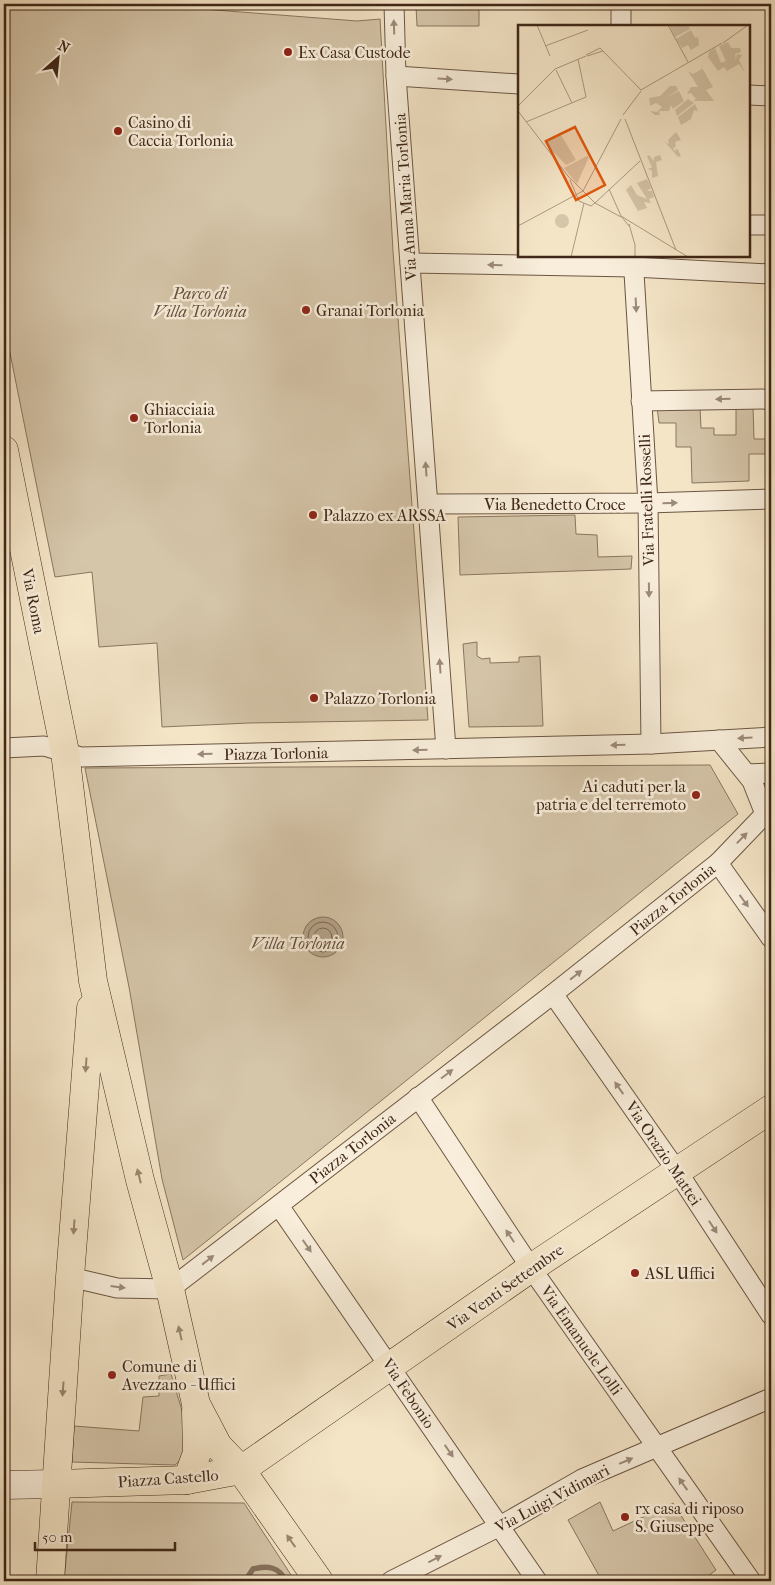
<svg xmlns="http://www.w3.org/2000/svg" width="775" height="1585" viewBox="0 0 775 1585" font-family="'IM FELL French Canon',serif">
<rect width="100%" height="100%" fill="#f4e5c7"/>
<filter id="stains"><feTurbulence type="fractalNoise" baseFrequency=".004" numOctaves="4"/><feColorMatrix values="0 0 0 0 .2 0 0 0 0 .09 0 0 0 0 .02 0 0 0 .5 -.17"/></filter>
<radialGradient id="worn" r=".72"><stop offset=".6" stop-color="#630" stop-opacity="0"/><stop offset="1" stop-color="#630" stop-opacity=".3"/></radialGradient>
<g fill="#d5c5a9" stroke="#8a7660">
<path d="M4 4H138L357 21 380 19 393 251 428 720 249 723 162 727 157 643 99 647 92 572 55 577 4 323Z"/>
<path d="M449 4H475V7H479V26H417L416 6 448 7Z"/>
<path d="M753 406 754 439H771V454H749V481L692 483 691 447H676V423H659L657 407 700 408 701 428H714V435H736V407Z"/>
<path d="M575 515 576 534 597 535 598 557 632 556 631 569 460 575 458 517Z"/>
<path d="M477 642V656L482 659 490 658V663L519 662V657L540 656 543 726 469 727 463 644Z"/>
<path d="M710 765 738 814 183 1260 162 1179 129 987 85 768Z"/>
<path d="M171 1374 189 1434 187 1454 175 1465 72 1462 74 1426 139 1431 143 1397 159 1396V1376Z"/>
<path d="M72 1502 244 1503 295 1581H276L265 1576 256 1581H64Z"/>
<path d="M600 1502 613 1531 673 1503 716 1570 701 1581H602L568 1520Z"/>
</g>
<circle fill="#b6a48b" stroke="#86725d" cx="323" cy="937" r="20"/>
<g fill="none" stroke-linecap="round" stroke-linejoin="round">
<g stroke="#7a6651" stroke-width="1">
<circle cx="323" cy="937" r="15"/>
<circle cx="323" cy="937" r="9"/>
</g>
<path stroke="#86725d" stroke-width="5.5" d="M245 1581 253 1569C268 1565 279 1567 286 1581"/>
<g stroke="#6c5643" stroke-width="21">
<g id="street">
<path d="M394 4 396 76 446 749"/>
<path d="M621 4V26"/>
<path d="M396 76 519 84"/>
<path d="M749 95 771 96"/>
<path d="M749 225H771"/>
<path d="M633 256 648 503 651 744"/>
<path d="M410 263 633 267 771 274"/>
<path d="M641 401 771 399"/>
<path d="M429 504 648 503 771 499"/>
<path d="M719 740 752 781 765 814"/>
<path d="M4 748 44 746 81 757 651 744 771 737"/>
<path d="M747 774 771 773"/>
<path d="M718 863 771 938"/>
<path d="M553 994 677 1171 771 1315"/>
<path d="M418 1097 531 1268 751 1581"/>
<path d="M279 1206 537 1581"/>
<path d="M70 1277 117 1288 170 1289 553 994 718 863 765 814"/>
<path d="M391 1581 500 1526 582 1479 771 1398"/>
</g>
</g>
<g stroke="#3f2717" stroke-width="29">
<path id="secondary" d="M4 1485 56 1484"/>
</g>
<g stroke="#3f2717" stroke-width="29">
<g id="primary">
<path d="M4 450 65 752 93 981 140 1180 170 1289 196 1404 218 1446 241 1470 319 1581"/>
<path d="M187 1480 197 1453 196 1411"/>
<path d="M56 1484 187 1480 241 1470 531 1268 771 1109"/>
<path d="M50 1581 70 1277 91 1008"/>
</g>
</g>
<use href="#street" stroke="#f8eedb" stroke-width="19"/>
<use href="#secondary" stroke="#f8eedb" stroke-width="28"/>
<use href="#primary" stroke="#f4e5c7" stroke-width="28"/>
</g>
<defs><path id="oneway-solid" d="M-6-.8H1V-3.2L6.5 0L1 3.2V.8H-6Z" transform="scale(1.25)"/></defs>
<g fill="#9c8a79">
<use href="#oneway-solid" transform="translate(394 27) rotate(-92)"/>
<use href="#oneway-solid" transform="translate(445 79) rotate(4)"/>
<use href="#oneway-solid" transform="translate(495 265) rotate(-179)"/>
<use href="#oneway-solid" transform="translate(636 305) rotate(87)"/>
<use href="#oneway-solid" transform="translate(723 399) rotate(179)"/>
<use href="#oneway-solid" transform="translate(426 469) rotate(-94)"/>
<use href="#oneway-solid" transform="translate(670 503) rotate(-2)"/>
<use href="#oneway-solid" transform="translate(649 590) rotate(89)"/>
<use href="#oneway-solid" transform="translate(440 666) rotate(-94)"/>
<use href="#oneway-solid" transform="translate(745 738) rotate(177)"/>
<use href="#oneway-solid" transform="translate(618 745) rotate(179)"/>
<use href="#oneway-solid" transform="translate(420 750) rotate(179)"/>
<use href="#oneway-solid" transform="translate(205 754) rotate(179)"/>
<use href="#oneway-solid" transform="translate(742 838) rotate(-46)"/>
<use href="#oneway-solid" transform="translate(744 901) rotate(54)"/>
<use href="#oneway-solid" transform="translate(576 975) rotate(-38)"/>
<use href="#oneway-solid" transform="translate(447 1074) rotate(-37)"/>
<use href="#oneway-solid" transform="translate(619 1088) rotate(-125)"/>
<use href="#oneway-solid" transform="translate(713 1227) rotate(57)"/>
<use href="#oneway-solid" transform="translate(510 1236) rotate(-124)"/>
<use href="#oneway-solid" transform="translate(307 1246) rotate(55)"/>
<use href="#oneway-solid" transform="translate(208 1260) rotate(-38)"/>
<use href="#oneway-solid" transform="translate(118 1287) rotate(7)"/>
<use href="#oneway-solid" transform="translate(449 1451) rotate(55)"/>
<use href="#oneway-solid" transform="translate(626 1461) rotate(-23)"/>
<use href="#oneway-solid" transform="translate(683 1484) rotate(-125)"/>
<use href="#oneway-solid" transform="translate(435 1559) rotate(-27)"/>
</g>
<g fill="#9a866f">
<use href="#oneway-solid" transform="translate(86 1065) rotate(94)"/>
<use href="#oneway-solid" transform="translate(139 1176) rotate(-104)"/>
<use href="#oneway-solid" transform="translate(74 1227) rotate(94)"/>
<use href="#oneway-solid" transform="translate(180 1333) rotate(-103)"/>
<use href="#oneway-solid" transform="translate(63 1389) rotate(94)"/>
<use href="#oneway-solid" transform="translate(291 1541) rotate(-125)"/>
</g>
<g fill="#8f2418" stroke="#f8eedb" stroke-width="2">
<circle cx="288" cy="52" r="5"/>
<circle cx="118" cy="131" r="5"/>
<circle cx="306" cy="310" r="5"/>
<circle cx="134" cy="418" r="5"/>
<circle cx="313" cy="515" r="5"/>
<circle cx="314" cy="698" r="5"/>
<circle cx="696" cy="795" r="5"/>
<circle cx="635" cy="1273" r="5"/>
<circle cx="112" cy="1375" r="5"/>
<circle cx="625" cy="1517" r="5"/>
</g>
<g text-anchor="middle" stroke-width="5" stroke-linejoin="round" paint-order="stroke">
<g font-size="16" fill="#3f2717" stroke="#f8eedb" text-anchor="start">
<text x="298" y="58">Ex Casa Custode</text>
<text x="128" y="128">Casino di<tspan x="128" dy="18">Caccia Torlonia</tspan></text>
<text x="316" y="316">Granai Torlonia</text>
<text x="144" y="415">Ghiacciaia<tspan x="144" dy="18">Torlonia</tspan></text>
<text x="323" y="521">Palazzo ex ARSSA</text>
<text x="324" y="704">Palazzo Torlonia</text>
<text x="686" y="792" text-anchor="end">Ai caduti per la<tspan x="686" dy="18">patria e del terremoto</tspan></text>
<text x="645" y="1279">ASL Uffici</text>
<text x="122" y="1372">Comune di<tspan x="122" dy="18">Avezzano - Uffici</tspan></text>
<text x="635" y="1514">rx casa di riposo<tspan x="635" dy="18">S. Giuseppe</tspan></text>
</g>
<g font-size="16" fill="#3f2717" stroke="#f8eedb">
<text transform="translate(405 197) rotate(-94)" y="6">Via Anna Maria Torlonia</text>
<text transform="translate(646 500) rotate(-92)" y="6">Via Fratelli Rosselli</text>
<text x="555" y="510">Via Benedetto Croce</text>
<text transform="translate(34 601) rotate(79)" y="6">Via Roma</text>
<text transform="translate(276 753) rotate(-1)" y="6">Piazza Torlonia</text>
<text transform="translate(672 899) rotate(-39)" y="6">Piazza Torlonia</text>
<text transform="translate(352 1148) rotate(-38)" y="6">Piazza Torlonia</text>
<text transform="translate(664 1153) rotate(56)" y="6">Via Orazio Mattei</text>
<text transform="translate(505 1287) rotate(-35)" y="6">Via Venti Settembre</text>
<text transform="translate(582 1340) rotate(55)" y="6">Via Emanuele Lolli</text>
<text transform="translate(409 1393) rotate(56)" y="6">Via Febonio</text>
<text transform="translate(168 1478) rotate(-4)" y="6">Piazza Castello</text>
<text transform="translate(552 1498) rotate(-28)" y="6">Via Luigi Vidimari</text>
</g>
<g font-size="16" font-style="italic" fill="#644e3c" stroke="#f8eedb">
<text x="200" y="299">Parco di<tspan x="200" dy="18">Villa Torlonia</tspan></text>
<text x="298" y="949">Villa Torlonia</text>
</g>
</g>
<g transform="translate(518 25)">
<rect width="232" height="232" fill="#f4e5c7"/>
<path d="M151 0H170L172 4 157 12ZM173 5 177 13 180 12 181 20 173 25 170 20 164 23 158 14ZM210 17 213 23H222L223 27 217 29 218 35 219 29 224 30 221 35 228 49 221 39 209 46 206 42 200 46 190 32 191 27 197 23 203 38 208 36 201 21ZM183 41 195 62 188 65 196 76H176L179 71 177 73 173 68 169 69 173 62H180L170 46 175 49 184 44ZM152 61H158L160 65 149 72 161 66 166 76 155 84 153 80 151 86H141L142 90H137L132 86 139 87 144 82 138 78 132 81 131 73 142 71ZM170 74 176 78 159 91 157 85ZM177 79 180 86 176 85 173 94 163 100 160 92ZM158 107 163 115 157 117 158 121 155 124 157 126 159 123 163 131 160 132 147 117 151 119 150 115ZM43 110 58 135 48 140 26 117ZM131 130 136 136V132L142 130 144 135 138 137 140 151 134 153V146L130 143H134L129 131ZM69 131 71 132 59 159 46 143ZM129 154 133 163 129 166H134L136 172 131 174 133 178 126 177 129 183 120 186 108 165 113 160 119 170 129 174 119 158ZM37 196a7 7 0 1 1 14 0a7 7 0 1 1-14 0Z" fill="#d5c5a9"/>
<path fill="none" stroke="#ac9981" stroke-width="1" d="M19 0 32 31M150 0 170 37M205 18 230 0M27 21 70 5M68 30 82 23 123 65M69 31 85 26M38 45 54 78M123 65 204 18M0 81 37 44 68 31M0 86 50 151 77 178M105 90 123 66M107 94 158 225M8 97 68 72 60 34M52 155 61 176 73 181 77 178M91 164 103 191M65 166 103 94M77 178 122 136M77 178 103 192M111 199 117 220V232M0 201 65 166M111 201 103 191 170 232M53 232 66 178"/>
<path fill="#e0560d" fill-opacity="0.15" stroke="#e0560d" stroke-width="2.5" d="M57 102 87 160 58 175 28 116Z"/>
<rect width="232" height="232" fill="none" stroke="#3f2717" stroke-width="2.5"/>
</g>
<rect width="775" height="1585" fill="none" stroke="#f4e5c7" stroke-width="20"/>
<rect x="5" y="5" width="765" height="1575" fill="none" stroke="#3f2717" stroke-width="2.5"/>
<rect x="10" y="10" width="755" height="1565" fill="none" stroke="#3f2717"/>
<g transform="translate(58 58) rotate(27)" stroke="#f8eedb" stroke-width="4" paint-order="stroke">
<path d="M0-4L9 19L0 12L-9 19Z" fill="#3f2717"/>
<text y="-8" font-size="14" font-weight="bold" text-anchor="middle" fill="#3f2717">N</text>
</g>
<path d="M35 1542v8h140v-8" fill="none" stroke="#3f2717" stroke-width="2.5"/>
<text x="42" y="1542" font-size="15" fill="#3f2717" stroke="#f8eedb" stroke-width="4" paint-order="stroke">50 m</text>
<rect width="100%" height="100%" filter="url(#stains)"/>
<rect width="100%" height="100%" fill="url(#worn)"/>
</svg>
